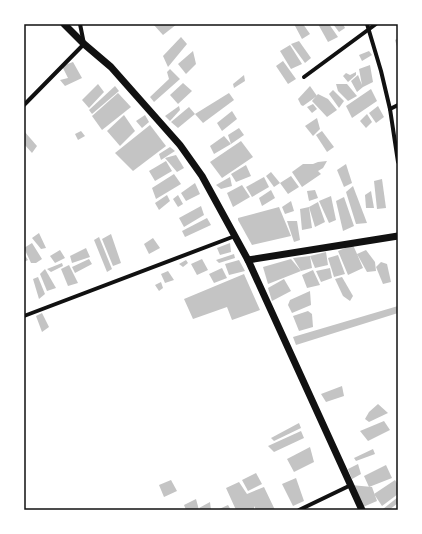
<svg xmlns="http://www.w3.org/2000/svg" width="422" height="534" viewBox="0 0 422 534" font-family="Literata,serif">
<rect width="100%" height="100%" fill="#fff"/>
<g fill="#c4c4c4">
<path d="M153 24H177L163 35Z"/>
<path d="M294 24H303L310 34 302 39Z"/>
<path d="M318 24H329L338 37 328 42Z"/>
<path d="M333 24H343L345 28 339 32Z"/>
<path d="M181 37 187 44 168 67 163 56Z"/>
<path d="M398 38V50L395 40Z"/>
<path d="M299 41 311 58 305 63 291 44Z"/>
<path d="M290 45 302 64 291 69 280 51Z"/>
<path d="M193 51 196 64 186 74 178 64Z"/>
<path d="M369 51 372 55 362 61 359 55Z"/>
<path d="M283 61 296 79 288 84 276 66Z"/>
<path d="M73 62 82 78 65 86 60 80 68 78 62 66Z"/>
<path d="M370 65 373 82 363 87 357 92 351 81 358 75 362 85 359 69Z"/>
<path d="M170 69 180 79 154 102 150 97 169 79 167 72Z"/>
<path d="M356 72V75L348 82 343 76 346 73 350 75Z"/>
<path d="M244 75 245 81 234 88 233 84Z"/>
<path d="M183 83 192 91 178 104 170 95Z"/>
<path d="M98 84 104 92 89 108 82 100Z"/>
<path d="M336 84H347L357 96 348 101 338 91Z"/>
<path d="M115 86 119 91 92 114 89 110Z"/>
<path d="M310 86 317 96 303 106 301 105 298 99Z"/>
<path d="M371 89 377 101 352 118 346 106Z"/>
<path d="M333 90 344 101 339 108 329 94Z"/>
<path d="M118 93 131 107 102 130 92 116Z"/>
<path d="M229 93 234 100 203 123 195 114Z"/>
<path d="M318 94 328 99 337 110 327 117 312 101Z"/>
<path d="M313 104 317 109 312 113 307 107Z"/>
<path d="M179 106 180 110 170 121 165 116Z"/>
<path d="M378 106 384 117 376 123 369 113Z"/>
<path d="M189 107 195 114 178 128 171 122Z"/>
<path d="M232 111 237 119 222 131 217 123Z"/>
<path d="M367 114 372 122 366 128 360 121Z"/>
<path d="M124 115 135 131 120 146 107 131Z"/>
<path d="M145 115 149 122 142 128 136 121Z"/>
<path d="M317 118 320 129 313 136 305 126Z"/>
<path d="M150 125 166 146 133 171 115 153Z"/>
<path d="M239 128 244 135 231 144 228 135Z"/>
<path d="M24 131 37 146 32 153 24 144Z"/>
<path d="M81 131 85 136 78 140 75 134Z"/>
<path d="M322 131 334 147 327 152 316 135Z"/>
<path d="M224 136 231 144 214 154 210 146Z"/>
<path d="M241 141 253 157 222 178 210 162Z"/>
<path d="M170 147 175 151 161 160 159 154Z"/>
<path d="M176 155 184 168 177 172 165 158Z"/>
<path d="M166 161 172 171 155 181 149 171Z"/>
<path d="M327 161 323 168 318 171 321 174 302 187 292 172 303 164H313L318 162Z"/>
<path d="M346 164 352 183 344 187 337 170Z"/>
<path d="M246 165 251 176 236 182 231 174Z"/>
<path d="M271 172 280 183 274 187 266 176Z"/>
<path d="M174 174 181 184 156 199 152 188Z"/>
<path d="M291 176 299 187 288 194 280 183Z"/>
<path d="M230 177 232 186 221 189 216 185Z"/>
<path d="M264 177 269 187 252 197 246 187Z"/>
<path d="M382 179 386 208 377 209 374 181Z"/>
<path d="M195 183 200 194 186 201 181 193Z"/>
<path d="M242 185 250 197 233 207 227 193Z"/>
<path d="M353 186 367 223 356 224 346 192Z"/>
<path d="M271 190 275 198 262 206 259 198Z"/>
<path d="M315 190 318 198 309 201 307 191Z"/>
<path d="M371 191 374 208H366L365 195Z"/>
<path d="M167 195 170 201 159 210 155 203Z"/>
<path d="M178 195 183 204 178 207 173 199Z"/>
<path d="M331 196 336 220 329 223 319 201Z"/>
<path d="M344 197 354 226 343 231 336 201Z"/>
<path d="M291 201 294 211 285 214 282 207Z"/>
<path d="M318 202 325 222 315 227 309 207Z"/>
<path d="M201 206 204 215 184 227 179 218Z"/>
<path d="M279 207 291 236 252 245 238 220V218Z"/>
<path d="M309 207 312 228 302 230 300 209Z"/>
<path d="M207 218 211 225 185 237 182 231Z"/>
<path d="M287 221H297L300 240 294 242Z"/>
<path d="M39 233 46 248 41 249 32 238Z"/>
<path d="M111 234 121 263 113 266 102 239Z"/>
<path d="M99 237 112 269 107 272 94 240Z"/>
<path d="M153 238 160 248 149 254 144 244Z"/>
<path d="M32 243 42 259 36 263H31L24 248Z"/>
<path d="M230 243 231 252 220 255 217 248Z"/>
<path d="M353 245 357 254 366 250 375 262 376 271 367 272 357 254 363 268 348 275 338 251Z"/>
<path d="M86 248 90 257 72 263 70 256Z"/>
<path d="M60 250 65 258 55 263 50 256Z"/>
<path d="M326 252 328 265 315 268 310 256Z"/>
<path d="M24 254 28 260 24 262Z"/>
<path d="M234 254 235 258 219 263 216 260Z"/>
<path d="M338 255 345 274 334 277 328 258Z"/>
<path d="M310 256 312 268 301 271 293 258Z"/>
<path d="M89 259 92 264 75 273 72 267Z"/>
<path d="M202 259 208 270 197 275 191 264Z"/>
<path d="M291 259 301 271 268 284 263 267Z"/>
<path d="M186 260 188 263 183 267 179 264Z"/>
<path d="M239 260 245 271 229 275 225 264Z"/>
<path d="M381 262 387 264 391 282 383 284 376 267Z"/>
<path d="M62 263 63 266 51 272 47 269Z"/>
<path d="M69 265 78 283 68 286 61 269Z"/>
<path d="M222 268 227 278 214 283 209 274Z"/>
<path d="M330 268 332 278 321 282 316 271Z"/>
<path d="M45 269 56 288 47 291 40 274Z"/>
<path d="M313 270 320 285 307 288 302 275Z"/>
<path d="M168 271 174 280 165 283 161 274Z"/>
<path d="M244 274 260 310 232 320 227 307 193 319 184 299Z"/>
<path d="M38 277 45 294 39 299 33 279Z"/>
<path d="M342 277 353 296 350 301 343 296 335 279Z"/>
<path d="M284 279 291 291 272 301 268 288Z"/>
<path d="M161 282 163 288 159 291 155 285Z"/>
<path d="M310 291 311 305 292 313 288 305 290 300Z"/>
<path d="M398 306V313L296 345 293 337Z"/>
<path d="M308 311 312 314 313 327 299 331 293 316Z"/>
<path d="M42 313 49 327 42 332 36 316Z"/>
<path d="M342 386 344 396 326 402 321 394Z"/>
<path d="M378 404 388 413 369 422 365 419 369 412Z"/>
<path d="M384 421 390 430 368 441 360 431Z"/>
<path d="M299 423 301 428 274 441 271 438Z"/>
<path d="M301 431 304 438 274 452 268 446Z"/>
<path d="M310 447 314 462 294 472 287 459Z"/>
<path d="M373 449 375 454 356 461 354 458Z"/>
<path d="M358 464 361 474 352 479 348 469Z"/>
<path d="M386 465 392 478 369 487 364 476Z"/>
<path d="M256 473 262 484 248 491 242 480Z"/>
<path d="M296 478 304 501 293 506 282 484Z"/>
<path d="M171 480 177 491 164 497 159 485Z"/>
<path d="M395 480 398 485V494L382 506 374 494Z"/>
<path d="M239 482 247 494 264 487 275 510H256L254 506V510H236L226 488Z"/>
<path d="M351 485 372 487 377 501 363 507Z"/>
<path d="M398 497V503L389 510H386L383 509Z"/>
<path d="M196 499 199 510H186L184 505Z"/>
<path d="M210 502 211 510H201L199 508Z"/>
<path d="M228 505 231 510H217Z"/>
</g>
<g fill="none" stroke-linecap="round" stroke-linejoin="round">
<g stroke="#111" stroke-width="4">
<path d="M367 24 381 71 390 109 398 162"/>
<path d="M304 77 376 24"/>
<path d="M24 105 84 44 80 24"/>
<path d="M390 109 398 105"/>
<path d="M24 316 235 236"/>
<path d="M299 510 351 485"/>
</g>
<g stroke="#111" stroke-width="7">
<path d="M64 24 84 44 111 67 180 145 202 176 248 260 362 510"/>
<path d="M248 260 398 236"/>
</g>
</g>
<rect width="422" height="534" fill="none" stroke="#ffffff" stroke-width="50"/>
<rect x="25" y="25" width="372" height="484" fill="none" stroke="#111" stroke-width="1.5"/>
</svg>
